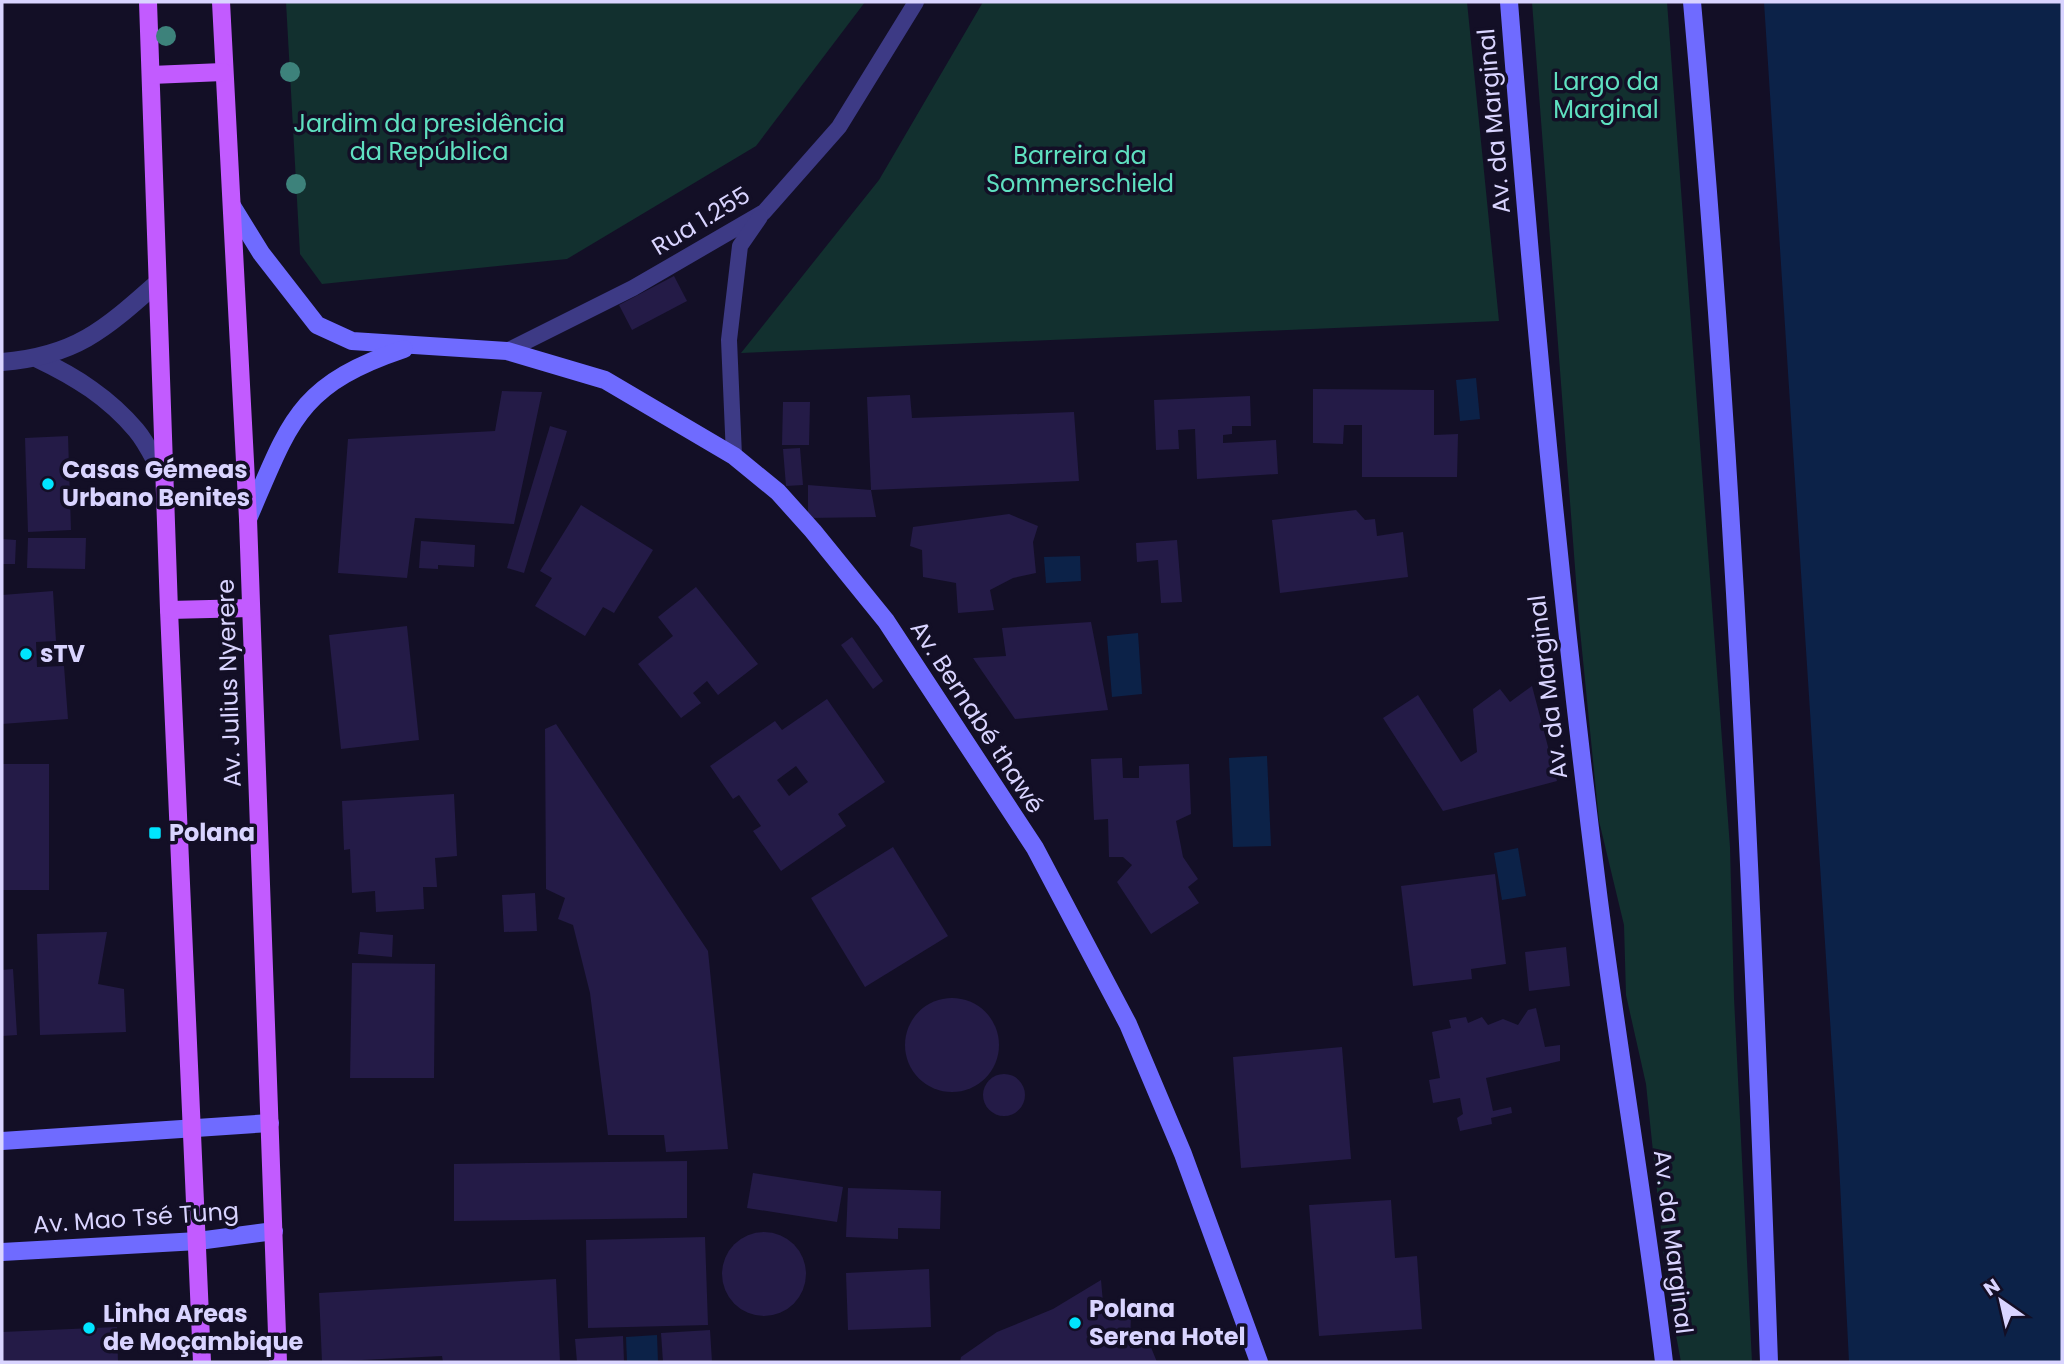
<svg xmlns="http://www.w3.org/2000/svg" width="2064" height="1364" viewBox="0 0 2064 1364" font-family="Poppins,sans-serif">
<rect width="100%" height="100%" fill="#130f26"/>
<g fill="#12302f">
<path d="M286 2H865L756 146 567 259 322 284 300 254Z"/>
<path d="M983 2H1467L1499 321 741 353 879 180Z"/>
<path d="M1532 2H1667L1730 847 1734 998 1752 1362H1681L1667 1287 1646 1084 1626 995 1624 925 1599 821 1579 620Z"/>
</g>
<g fill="#0c2248">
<path d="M1764 2H2062V1362H1849L1838 1143Z"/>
<path d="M1476 378 1480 419 1460 421 1456 380Z"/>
<path d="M1080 556 1081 581 1046 583 1044 557Z"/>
<path d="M1138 633 1142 694 1112 697 1107 636Z"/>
<path d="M1267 756 1271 846 1233 847 1229 758Z"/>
<path d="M1518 848 1526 896 1502 900 1494 853Z"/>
<path d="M657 1335 658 1362H627L626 1337Z"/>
</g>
<g fill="#241b47" fill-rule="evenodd">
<path d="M674 276 687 301 632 330 619 305Z"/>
<path d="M1313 389 1434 390V435L1458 434 1457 477H1362V425H1344L1343 444 1313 443Z"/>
<path d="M502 391 542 392 514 524 415 518 407 578 338 573 348 439 495 431Z"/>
<path d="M910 395 912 418 1074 412 1079 481 871 490 876 517 808 518V485L871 490 867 397Z"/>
<path d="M1250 396 1251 426H1232V434L1223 435V443L1276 440 1278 474 1197 479 1195 429 1178 430 1179 449 1156 450 1154 400Z"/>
<path d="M783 402H810L809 445H782Z"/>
<path d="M550 426 567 431 524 573 507 568Z"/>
<path d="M68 436 71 530 28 532 25 438Z"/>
<path d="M800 448 803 485 786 486 783 449Z"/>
<path d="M581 505 653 550 614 613 603 607 585 636 535 606 552 578 540 571Z"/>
<path d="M1356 510 1365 520 1375 519 1377 536 1403 532 1408 577 1280 593 1272 520Z"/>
<path d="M1009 514 1038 526 1033 542 1036 573 1013 578 990 590 994 610 958 613 956 583 923 577 922 550 910 546 913 527Z"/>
<path d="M28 538H86L85 569 27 568Z"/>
<path d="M2 539 16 540 15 564H2Z"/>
<path d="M1177 540 1182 602 1161 603 1158 560 1137 562 1136 543Z"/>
<path d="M421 541 475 545 474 567 438 565V569L419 568Z"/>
<path d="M696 587 758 664 718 695 707 681 693 693 701 703 681 718 638 664 673 636 658 617Z"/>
<path d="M53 591 56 641 36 642 37 667 64 666 68 719 2 724V595Z"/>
<path d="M1091 622 1108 710 1015 719 973 658 1006 656 1002 628Z"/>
<path d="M407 626 419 740 341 749 329 635Z"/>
<path d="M852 637 883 681 873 689 841 645Z"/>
<path d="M1532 686 1557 781 1443 811 1383 718 1418 695 1461 762 1477 752 1473 709 1500 689 1510 702Z"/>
<path d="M827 699 885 782 838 814 846 826 781 871 753 831 761 826 739 795 733 799 710 766 775 721 782 730ZM796 766 808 782 789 796 777 780Z"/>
<path d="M556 724 708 951 728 1149 666 1152 664 1135H608L590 993 573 925 558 919 565 898 546 889 545 729Z"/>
<path d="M1122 758 1123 778H1139V766L1189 764 1191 814 1176 821 1183 857 1198 879 1188 887 1199 903 1151 934 1117 882 1132 865 1123 857H1109L1108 819 1094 820 1091 759Z"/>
<rect x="2" y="764" width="47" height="126"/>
<path d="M454 794 457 856 435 858 437 887H423L424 909 376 912 375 891 352 893 350 849 344 850 342 801Z"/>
<path d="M893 847 948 936 865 987 811 898Z"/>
<path d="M1495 874 1506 964 1471 969 1472 979 1413 986 1401 886Z"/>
<path d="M535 893 537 931 504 932 502 895Z"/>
<path d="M107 932 98 984 124 989 126 1032 40 1035 37 934Z"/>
<path d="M360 932 393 935 392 957 358 954Z"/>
<path d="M1566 947 1570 986 1529 991 1525 952Z"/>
<path d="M352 963 435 964 434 1078H350Z"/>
<path d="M13 969 17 1035 2 1036V970Z"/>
<circle cx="952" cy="1045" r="47"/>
<path d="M1536 1008 1545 1047 1560 1045V1061L1486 1078 1493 1111 1511 1107 1512 1113 1491 1118 1492 1124 1460 1131 1457 1118 1463 1114 1460 1098 1433 1103 1429 1080 1440 1078 1432 1032 1451 1028 1449 1020 1466 1017 1468 1023 1482 1017 1488 1025 1503 1019 1518 1025 1528 1010Z"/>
<path d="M1342 1047 1351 1159 1241 1168 1233 1057Z"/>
<circle cx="1004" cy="1095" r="21"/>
<path d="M687 1161V1218L454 1221V1164Z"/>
<path d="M753 1173 843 1187 837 1222 747 1208Z"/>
<path d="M848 1188 941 1191 940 1229 898 1228V1239L846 1237Z"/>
<path d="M1391 1200 1395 1258 1417 1256 1422 1329 1319 1336 1309 1205Z"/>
<circle cx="764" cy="1274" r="42"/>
<path d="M705 1237 708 1325 588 1328 586 1240Z"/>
<path d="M929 1269 931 1327 848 1330 846 1273Z"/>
<path d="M556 1279 560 1362H443L442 1356 322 1362 319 1293Z"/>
<path d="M1101 1280 1104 1314 1131 1313 1130 1348 1150 1345 1157 1362H960L961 1357 997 1332 1053 1309Z"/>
<path d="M117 1327 118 1362H2V1332Z"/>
<path d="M710 1330 712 1362H663L661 1333Z"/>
<path d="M623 1336 624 1362H577L575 1339Z"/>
</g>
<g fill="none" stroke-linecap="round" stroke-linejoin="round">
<g stroke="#3d3a85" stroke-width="16">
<path d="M507 351 633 288 764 212 839 127 916 2"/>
<path d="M734 456 729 340 740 246 760 217"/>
</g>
<g stroke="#3d3a85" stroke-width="18">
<path d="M38 359C76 377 109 398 136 430 148 444 155 462 165 478"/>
<path d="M2 362C75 356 104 330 157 283"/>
</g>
<g stroke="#6f6bff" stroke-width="18">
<path d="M1509 2C1532 297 1560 591 1597 885 1617 1045 1645 1203 1664 1362"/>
<path d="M1692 2C1733 454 1753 908 1769 1362"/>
<path d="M232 206 261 253 317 325 352 341 507 351 605 380 734 456 778 492 813 531 886 621 1035 848 1128 1024 1183 1154 1259 1362"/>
<path d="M248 519C290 422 297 385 404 349"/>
<path d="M2 1141 270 1123"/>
<path d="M2 1252 198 1241 274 1231"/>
</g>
<g stroke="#c25bff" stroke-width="18">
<path d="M148 2 169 610 202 1362"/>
<path d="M221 2 248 519 278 1362"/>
<path d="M151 75 223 72"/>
<path d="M169 610 251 608"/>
</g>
</g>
<g fill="#3d827b">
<circle cx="166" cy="36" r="10"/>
<circle cx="290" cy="72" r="10"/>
<circle cx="296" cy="184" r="10"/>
</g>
<g fill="#00e5ff" stroke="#130f26" stroke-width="2.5">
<circle cx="48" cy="484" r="7"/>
<circle cx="26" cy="654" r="7"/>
<rect x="148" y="826" width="14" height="14" rx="3.5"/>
<circle cx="1075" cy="1323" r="7"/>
<circle cx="89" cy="1328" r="7"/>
</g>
<g text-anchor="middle" stroke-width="7" stroke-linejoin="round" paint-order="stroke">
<g font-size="24" fill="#5fe0c0" stroke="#130f26">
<text x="1606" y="90">Largo da<tspan x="1606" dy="28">Marginal</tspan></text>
<text x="429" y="132">Jardim da presidência<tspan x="429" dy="28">da República</tspan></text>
<text x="1080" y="164">Barreira da<tspan x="1080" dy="28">Sommerschield</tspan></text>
</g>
<g font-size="24" fill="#d9d4ff" stroke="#130f26">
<text transform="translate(1494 121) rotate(-95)" y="8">Av. da Marginal</text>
<text transform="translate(701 221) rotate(-31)" y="8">Rua 1.255</text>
<text transform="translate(229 683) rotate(-92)" y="8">Av. Julius Nyerere</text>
<text transform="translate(1548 687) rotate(-97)" y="8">Av. da Marginal</text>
<text transform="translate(977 717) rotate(57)" y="8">Av. Bernabé thawé</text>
<text transform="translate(136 1218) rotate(-4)" y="8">Av. Mao Tsé Tung</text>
<text transform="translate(1673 1242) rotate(83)" y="8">Av. da Marginal</text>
</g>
<g font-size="24" font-weight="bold" fill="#d9d4ff" stroke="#130f26" text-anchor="start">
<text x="62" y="478">Casas Gémeas<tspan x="62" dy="28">Urbano Benites</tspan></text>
<text x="40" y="662">sTV</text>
<text x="169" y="841">Polana</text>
<text x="1089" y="1317">Polana<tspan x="1089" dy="28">Serena Hotel</tspan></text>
<text x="103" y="1322">Linha Areas<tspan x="103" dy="28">de Moçambique</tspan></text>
</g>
</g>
<rect width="2064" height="1364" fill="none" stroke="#d9d4ff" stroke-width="7"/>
<g transform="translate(2001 1301) rotate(326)" stroke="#130f26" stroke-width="5" paint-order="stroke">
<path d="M0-5L12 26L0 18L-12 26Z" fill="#d9d4ff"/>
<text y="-10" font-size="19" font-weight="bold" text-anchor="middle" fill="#d9d4ff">N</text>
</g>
</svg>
